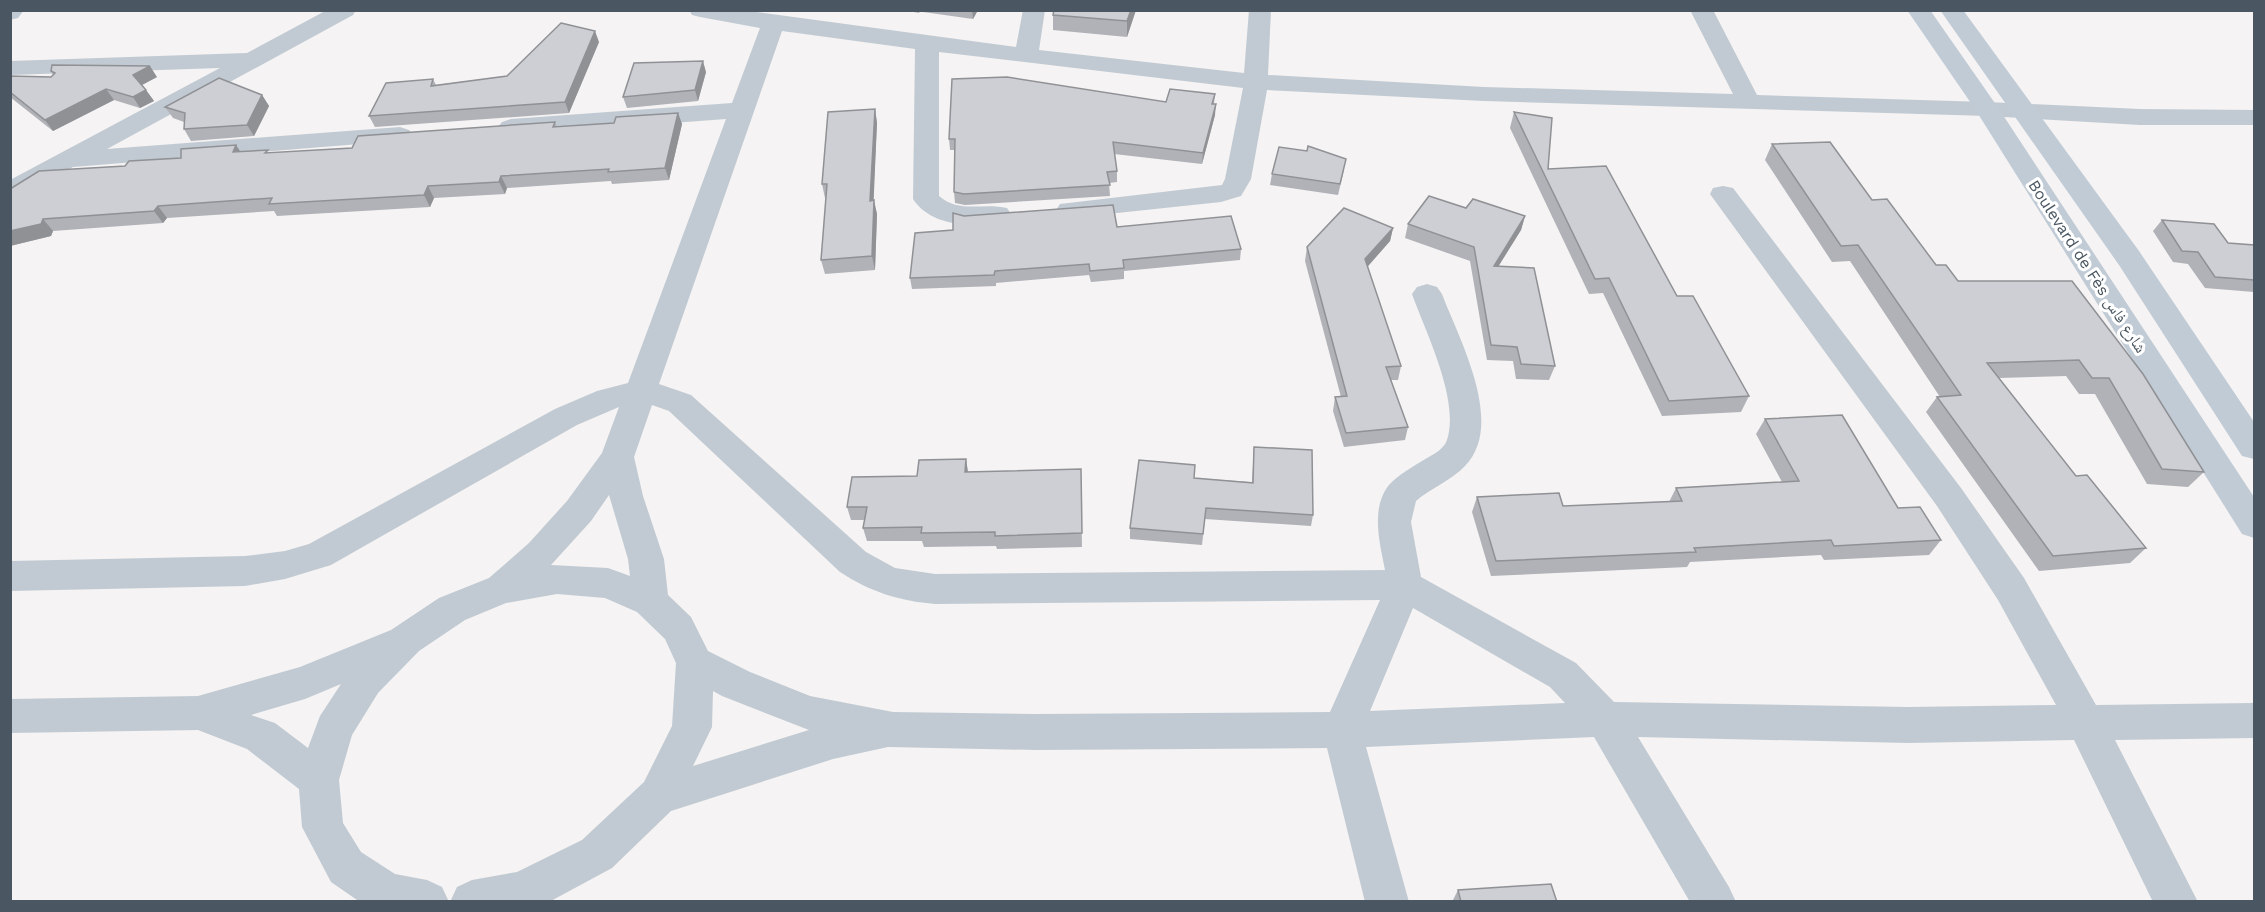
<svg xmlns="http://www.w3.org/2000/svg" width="2265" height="912" viewBox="0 0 2265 912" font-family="'Work Sans','Noto Naskh Arabic',sans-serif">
<rect width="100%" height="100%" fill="#f5f3f3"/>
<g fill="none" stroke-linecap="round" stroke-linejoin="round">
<g fill="#c1cad2" fill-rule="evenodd">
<path d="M10 10H24L18 18 10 20Z"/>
<path d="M327 10H356L353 15 107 149 400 127 409 130 413 135 409 140 73 167 19 197 10 199V180L220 68 10 75V61L247 53Z"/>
<path d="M689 10H741L1016 47 1023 10H1045L1039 50 1244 73 1249 10H1271L1268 75 1484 87 1733 94 1690 10H1713L1757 95 1987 102 2140 109 2254 110V125H2140L1987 116 1484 101 1267 90 1251 179 1241 196 1221 202 1070 218 1060 216 1056 210 1060 204 1222 185 1225 179 1243 88 939 52V196C960 214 983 202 1007 208L1011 214 1007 220C976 228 932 228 913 199L915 49 782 31 659 384 691 395 866 552 895 568 935 574 1385 570C1380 543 1370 509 1389 485 1399 474 1414 466 1427 458 1434 454 1444 449 1447 440 1460 400 1426 333 1412 294L1417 287 1427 284 1437 287 1442 294C1459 339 1506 424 1465 466 1452 480 1431 488 1416 501L1411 522 1421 577 1576 663 1614 702 1908 707 2056 705 1998 600 1937 506 1710 194 1713 188 1723 186 1733 188 1961 488 2024 578 2096 705 2254 703V738L2115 740 2198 902H2153L2074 740 1908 743 1638 737 1729 887 1736 902H1690L1594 737 1366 747 1409 902H1365L1327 748 1036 750 888 747 833 759 671 811 612 868 549 902H450L457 887 472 880 517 872 582 840 644 782 672 726 676 663 665 639 637 612 605 598 557 594 506 603 465 620 419 651 378 693 352 735 339 780 343 823 361 852 395 874 427 880 442 887 449 902H360L331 882 302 827 299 789 247 749 198 730 10 733V699L198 696 300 667 391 630 439 598 489 578 529 543 567 501 602 453 619 407 577 425 331 565 285 579 245 586 10 591V561L245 556 285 551 309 544 555 409 597 391 628 383 726 119 511 135 502 132 498 127 502 122 511 119 732 103 760 28 700 17 692 15ZM652 405 669 411 840 572C870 592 900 601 935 604L1380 600 1330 712 1036 714 893 712 810 696 750 672 708 651 691 617 668 595 664 559 643 496 634 457ZM609 495 628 559 630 576 608 568 551 565 591 521ZM1413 608 1550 687 1565 703 1370 711ZM341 684 320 716 308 748 275 723 251 715 305 699ZM713 691 722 696 809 730 693 766 712 727Z"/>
</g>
<g fill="#c1cbd6" fill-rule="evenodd">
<path d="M1907 10H1930L1999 109 2254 497V538L2242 534 1975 109Z"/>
<path d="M1940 10H1963L2139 251 2254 422V459L2242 456 2119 265Z"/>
</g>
</g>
<g fill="#b0b2b7">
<path d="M903 10H921L919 13Z"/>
<path d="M923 10H978L973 19 923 12Z"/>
<path d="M1054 10H1136L1127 37 1053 30V15Z"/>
<path d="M599 42 569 113 375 127 369 116 433 79 436 85 507 76Z"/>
<path d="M51 71 157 77 142 85 154 101 140 108 114 100 53 131 10 97V76L51 77 53 75Z"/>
<path d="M706 72 698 101 627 108 623 97Z"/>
<path d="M1215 94 1214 104 1215 115 1202 164 1114 154 1117 171V182L1109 183 1110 196 965 205 955 203 954 192 955 150H950L949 139Z"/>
<path d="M262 95 269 106 254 136 191 141 184 129V122L173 118 165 107Z"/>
<path d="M875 109 877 123 873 200 877 214 875 270 825 274 821 260 826 198H825L822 184Z"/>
<path d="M1514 112 1548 169 1677 296 1749 396 1741 412 1662 416 1603 293 1589 294 1510 128Z"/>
<path d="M678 113 682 124 669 180 612 184 611 181 507 188 505 194 434 198 430 207 277 216 274 211 167 218 163 223 53 231 51 236 10 246V189L125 166 181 158 241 151 270 153 352 148 555 122 557 127 614 123Z"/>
<path d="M1772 144 1872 200 1936 265 1958 281H2072L2204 472 2188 487 2147 484 2095 394H2079L2066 376 1999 378 2076 476 2146 548 2130 563 2039 571 1926 412 1937 397H1940L1850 261 1832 262 1765 160Z"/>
<path d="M1307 151 1344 170 1338 195 1270 185 1272 174Z"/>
<path d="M1466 208 1525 216 1521 230 1498 266 1555 366 1549 380 1516 379 1513 361 1487 360 1470 261 1405 238 1408 224Z"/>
<path d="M964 216 1117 227 1241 249 1240 260 1124 271V279L1091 282 1089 275 996 283V286L912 289 910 278 953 230Z"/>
<path d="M2162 220 2228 243 2254 245V292L2205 288 2188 264 2173 262 2153 231Z"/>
<path d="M1393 228 1390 241 1367 267 1401 366 1398 380H1391L1408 427 1405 440 1344 447 1333 411 1335 397H1341L1305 261 1307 247Z"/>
<path d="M1765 419 1898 508 1941 540 1929 555 1824 560 1821 555 1690 562 1687 567 1491 576 1472 512 1477 497 1563 506 1669 502 1676 488 1782 482 1756 434Z"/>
<path d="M1254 447 1313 515 1311 526 1205 519 1202 545 1130 539V528L1194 478 1252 482Z"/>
<path d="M966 459 968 472 1081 482 1082 547 997 549 996 546 924 547 922 541H867L863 528 865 520H851L847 507 917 476Z"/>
<path d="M1458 890 1557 902H1452Z"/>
</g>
<g fill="#909195">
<path d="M972 10H978L973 19Z"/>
<path d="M1131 10H1136L1127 37V21Z"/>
<path d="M595 31 599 42 569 113 565 102Z"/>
<path d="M703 61 706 72 698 101 695 90Z"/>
<path d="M150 66 157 77 140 86 133 75Z"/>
<path d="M106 89 114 100 53 131 45 120Z"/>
<path d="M146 90 154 101 140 108 133 97Z"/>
<path d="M262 95 269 106 254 136 247 125Z"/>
<path d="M1216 104 1215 115 1202 164 1203 153Z"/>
<path d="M875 109 877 123 873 215 870 201Z"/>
<path d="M678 113 682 124 669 180 665 168Z"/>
<path d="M236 145 244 157 233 152Z"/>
<path d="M501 176 507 188 505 194 499 182Z"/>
<path d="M428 186 434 198 430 207 424 195Z"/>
<path d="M874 200 877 214 875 270 872 256Z"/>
<path d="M158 206 167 218 163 223 154 211Z"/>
<path d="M1525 216 1521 230 1490 280 1494 266Z"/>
<path d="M43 219 53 231 51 236 10 246V231Z"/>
<path d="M1393 228 1390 241 1362 273 1365 259Z"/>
<path d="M966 459 968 473 965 472Z"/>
</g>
<g fill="#cdcfd5" stroke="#909195" stroke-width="1.5">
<path d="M1054 10H1131L1127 21 1053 15Z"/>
<path d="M561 23 595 31 565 102 369 116 386 83 433 79 431 86 507 76Z"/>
<path d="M703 61 695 90 623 97 634 63Z"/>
<path d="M52 65 150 66 133 75 146 90 133 97 106 89 45 120 10 92V76L51 77 55 73 51 71Z"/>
<path d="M1007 77 1166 102 1170 89 1215 94 1212 104H1216L1203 153 1113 142 1117 171 1107 172 1110 185 964 194 954 192 955 139H949L952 79Z"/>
<path d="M219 78 262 95 247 125 184 129 185 113 165 107Z"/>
<path d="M875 109 870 201 874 200 872 256 821 260 827 184H822L828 112Z"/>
<path d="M1514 112 1552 118 1548 169 1606 166 1677 296H1693L1749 396 1669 401 1609 278 1595 279Z"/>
<path d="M678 113 665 168 608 172 609 169 501 176 499 182 428 186 424 195 269 204 272 198 158 206 154 211 43 219 41 224 10 231V189L39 171 125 166 129 161 181 158V149L236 145 233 152 268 150 265 153 352 148 358 136 555 122 553 127 614 123 616 117Z"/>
<path d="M1830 142 1872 200 1887 199 1936 265H1946L1958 281H2072L2143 374 2204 472 2162 469 2109 378H2092L2079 360 1987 363 2076 476 2087 475 2146 548 2053 556 1937 397 1961 395 1858 245 1841 246 1772 144Z"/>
<path d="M1308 146 1346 159 1340 184 1272 174 1279 147 1307 151Z"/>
<path d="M1429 196 1466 208 1473 199 1525 216 1494 266 1534 268 1555 366 1521 364 1517 347 1491 345 1474 247 1408 224Z"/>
<path d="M1113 205 1117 227 1231 216 1241 249 1123 260 1124 268 1090 271 1089 264 995 271 994 275 910 278 915 233 953 230V213L964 216Z"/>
<path d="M1344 208 1393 228 1365 259 1401 366 1386 367 1408 427 1346 433 1335 397 1347 396 1307 247Z"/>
<path d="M2162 220 2214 224 2228 243 2254 245V280L2215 277 2198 252 2182 251Z"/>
<path d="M1842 415 1898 508 1920 507 1941 540 1834 546 1831 540 1694 548 1696 552 1496 561 1477 497 1559 493 1563 506 1682 501 1676 488 1799 481 1765 419Z"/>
<path d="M1254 447 1312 450 1313 515 1206 508 1203 534 1130 528 1139 460 1195 465 1194 478 1253 483Z"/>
<path d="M966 459 965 472 1081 469 1082 533 995 536V532L921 533 922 527 863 528 867 507H847L852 477 917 476 919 460Z"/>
<path d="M1551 884 1557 902H1461L1458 890Z"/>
</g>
<g text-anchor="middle" stroke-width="6" stroke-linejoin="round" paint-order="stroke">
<g font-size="16" fill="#4a5661" stroke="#fff">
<text transform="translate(2088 266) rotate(57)" y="6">Boulevard de Fès شارع فاس</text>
</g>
</g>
<rect width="2265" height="912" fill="none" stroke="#4a5661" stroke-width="24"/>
</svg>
